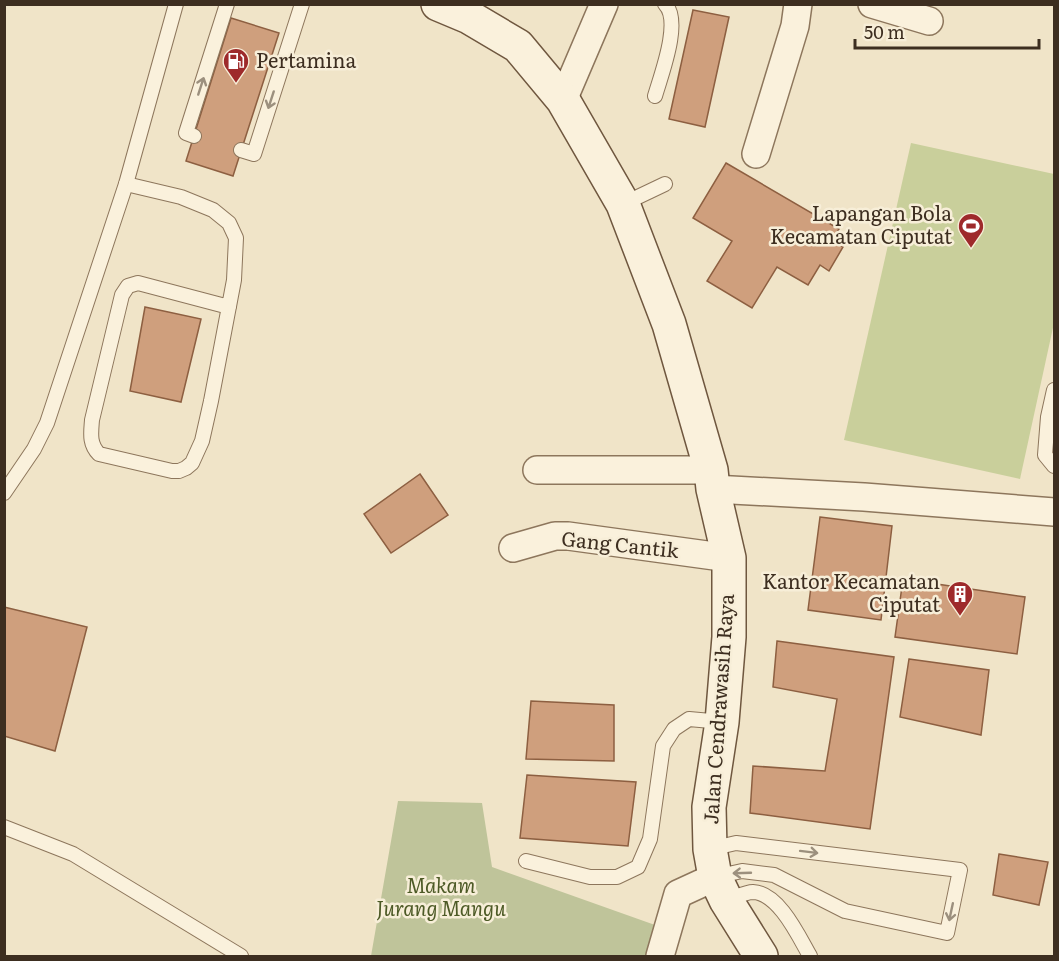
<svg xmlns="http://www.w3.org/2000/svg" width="1059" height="961" viewBox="0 0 1059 961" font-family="Literata,serif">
<rect width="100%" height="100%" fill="#f0e4c8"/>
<path fill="#c9cf9b" d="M911 143 1054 174V323L1020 479 844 440Z"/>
<path fill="#bfc49a" d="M398 801 482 803 492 867 655 925 645 956H371Z"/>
<g fill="#cf9f7d" stroke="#8d5f41" stroke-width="1.5">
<path d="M693 10 729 17 705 127 669 119Z"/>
<path d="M231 18 279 33 233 176 186 161Z"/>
<path d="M726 163 839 229 832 240 843 247 829 271 820 265 808 285 777 267 752 308 707 281 732 241 693 218Z"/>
<path d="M145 307 201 319 181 402 130 391Z"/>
<path d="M420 474 448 515 391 553 364 514Z"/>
<path d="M820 517 892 526 881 620 808 610Z"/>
<path d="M903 579 1025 597 1017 654 895 637Z"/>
<path d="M4 607 87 627 55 751 4 736Z"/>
<path d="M777 641 894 657 870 829 750 813 753 766 825 771 837 699 773 687Z"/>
<path d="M909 659 989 670 981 735 900 717Z"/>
<path d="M531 701 614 705V761L526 759Z"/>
<path d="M527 775 636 782 628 846 520 838Z"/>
<path d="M999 854 1048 862 1039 905 993 895Z"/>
</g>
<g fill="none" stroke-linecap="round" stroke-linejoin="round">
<g stroke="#8d765c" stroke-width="16">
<g id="lane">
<path d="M655 96C661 75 682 21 665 4"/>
<path d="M194 136 186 133 227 4"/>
<path d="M241 150 254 154 302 4"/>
<path d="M126 184 181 197 213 210 229 223 236 238 234 280 211 401 202 441 192 463 186 468 179 471H172L99 454C89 444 91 433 92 420L122 295 128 286 138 283 229 307"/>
<path d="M623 204 665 184"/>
<path d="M1054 390 1048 417 1045 455 1054 466"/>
<path d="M4 493 34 449 47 423 126 184 176 4"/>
<path d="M4 827 73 854 241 956"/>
<path d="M710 849 736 843 960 870 947 933 845 911 774 875 742 871 715 877"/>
<path d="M526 861 590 877H617L638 867 650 839 663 746 674 729 689 719 722 722"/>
<path d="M726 900C733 898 746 892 753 892 779 893 799 937 810 956"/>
</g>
</g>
<g stroke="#8d765c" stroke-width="30">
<g id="street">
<path d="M872 4 929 21"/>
<path d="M563 100 604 4"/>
<path d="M756 154 795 26 798 4"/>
<path d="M537 470H711"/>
<path d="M713 489 864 497 1054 512"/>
<path d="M513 548 555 536H568L729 558"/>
<path d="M660 956 678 894 715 877"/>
</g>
</g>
<g stroke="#6f573f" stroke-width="36">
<path id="secondary" d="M438 4 469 17 518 46 563 100 623 204 669 324 711 470 713 489 729 558V637L722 722 709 807 710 849 715 877 726 900 761 956"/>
</g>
<use href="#lane" stroke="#faf1dc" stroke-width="14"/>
<use href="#street" stroke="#faf1dc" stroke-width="27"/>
<use href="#secondary" stroke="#faf1dc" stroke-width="33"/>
</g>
<defs><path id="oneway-shaft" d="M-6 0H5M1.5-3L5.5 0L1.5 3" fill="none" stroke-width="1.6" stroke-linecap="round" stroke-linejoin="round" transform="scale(1.5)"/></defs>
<g stroke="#9c907e">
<use href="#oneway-shaft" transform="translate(201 86) rotate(-72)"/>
<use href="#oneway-shaft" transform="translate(271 100) rotate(108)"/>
<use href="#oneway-shaft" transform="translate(809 852) rotate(7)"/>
<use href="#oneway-shaft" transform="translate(742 873) rotate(178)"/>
<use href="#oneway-shaft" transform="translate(951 912) rotate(102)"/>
</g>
<defs>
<g id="fuel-pin" transform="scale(1.35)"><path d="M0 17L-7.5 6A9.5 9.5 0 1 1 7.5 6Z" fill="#9e2a2b" stroke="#f7eed8"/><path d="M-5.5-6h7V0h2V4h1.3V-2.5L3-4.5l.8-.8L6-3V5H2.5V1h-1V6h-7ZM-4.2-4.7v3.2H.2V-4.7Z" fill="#fff"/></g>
<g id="stadium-pin" transform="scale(1.35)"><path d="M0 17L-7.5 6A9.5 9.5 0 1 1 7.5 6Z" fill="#9e2a2b" stroke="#f7eed8"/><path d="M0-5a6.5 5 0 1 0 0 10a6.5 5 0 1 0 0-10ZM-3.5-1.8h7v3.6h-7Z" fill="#fff"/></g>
<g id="building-pin" transform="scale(1.35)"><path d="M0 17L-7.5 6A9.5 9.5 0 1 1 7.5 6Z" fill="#9e2a2b" stroke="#f7eed8"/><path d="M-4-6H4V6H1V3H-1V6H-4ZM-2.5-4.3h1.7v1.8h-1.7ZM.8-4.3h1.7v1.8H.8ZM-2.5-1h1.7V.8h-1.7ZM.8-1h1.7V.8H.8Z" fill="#fff"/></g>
</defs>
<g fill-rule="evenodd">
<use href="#fuel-pin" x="236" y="61"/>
<use href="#stadium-pin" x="971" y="226"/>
<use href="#building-pin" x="960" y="594"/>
</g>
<g text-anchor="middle" stroke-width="5" stroke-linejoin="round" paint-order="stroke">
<g font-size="20" fill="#3d2e20" stroke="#f7eed8" text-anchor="end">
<text x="256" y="68" text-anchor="start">Pertamina</text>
<text x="952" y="221">Lapangan Bola<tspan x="952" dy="23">Kecamatan Ciputat</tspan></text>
<text x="940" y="589">Kantor Kecamatan<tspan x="940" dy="23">Ciputat</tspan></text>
</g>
<g font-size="20" fill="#3d2e20" stroke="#f7eed8">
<text transform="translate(620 545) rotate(6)" y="7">Gang Cantik</text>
<text transform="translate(719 709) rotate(-86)" y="7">Jalan Cendrawasih Raya</text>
</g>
<g font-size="20" font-style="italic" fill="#4d5a26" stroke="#f7eed8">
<text x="441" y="893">Makam<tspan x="441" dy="23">Jurang Mangu</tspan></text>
</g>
</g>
<rect width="1059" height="961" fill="none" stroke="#3d2e20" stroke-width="12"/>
<path d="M855 39v9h184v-9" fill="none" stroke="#3d2e20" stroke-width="3"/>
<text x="864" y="39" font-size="18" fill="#3d2e20" stroke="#f7eed8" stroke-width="4.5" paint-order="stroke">50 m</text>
</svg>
